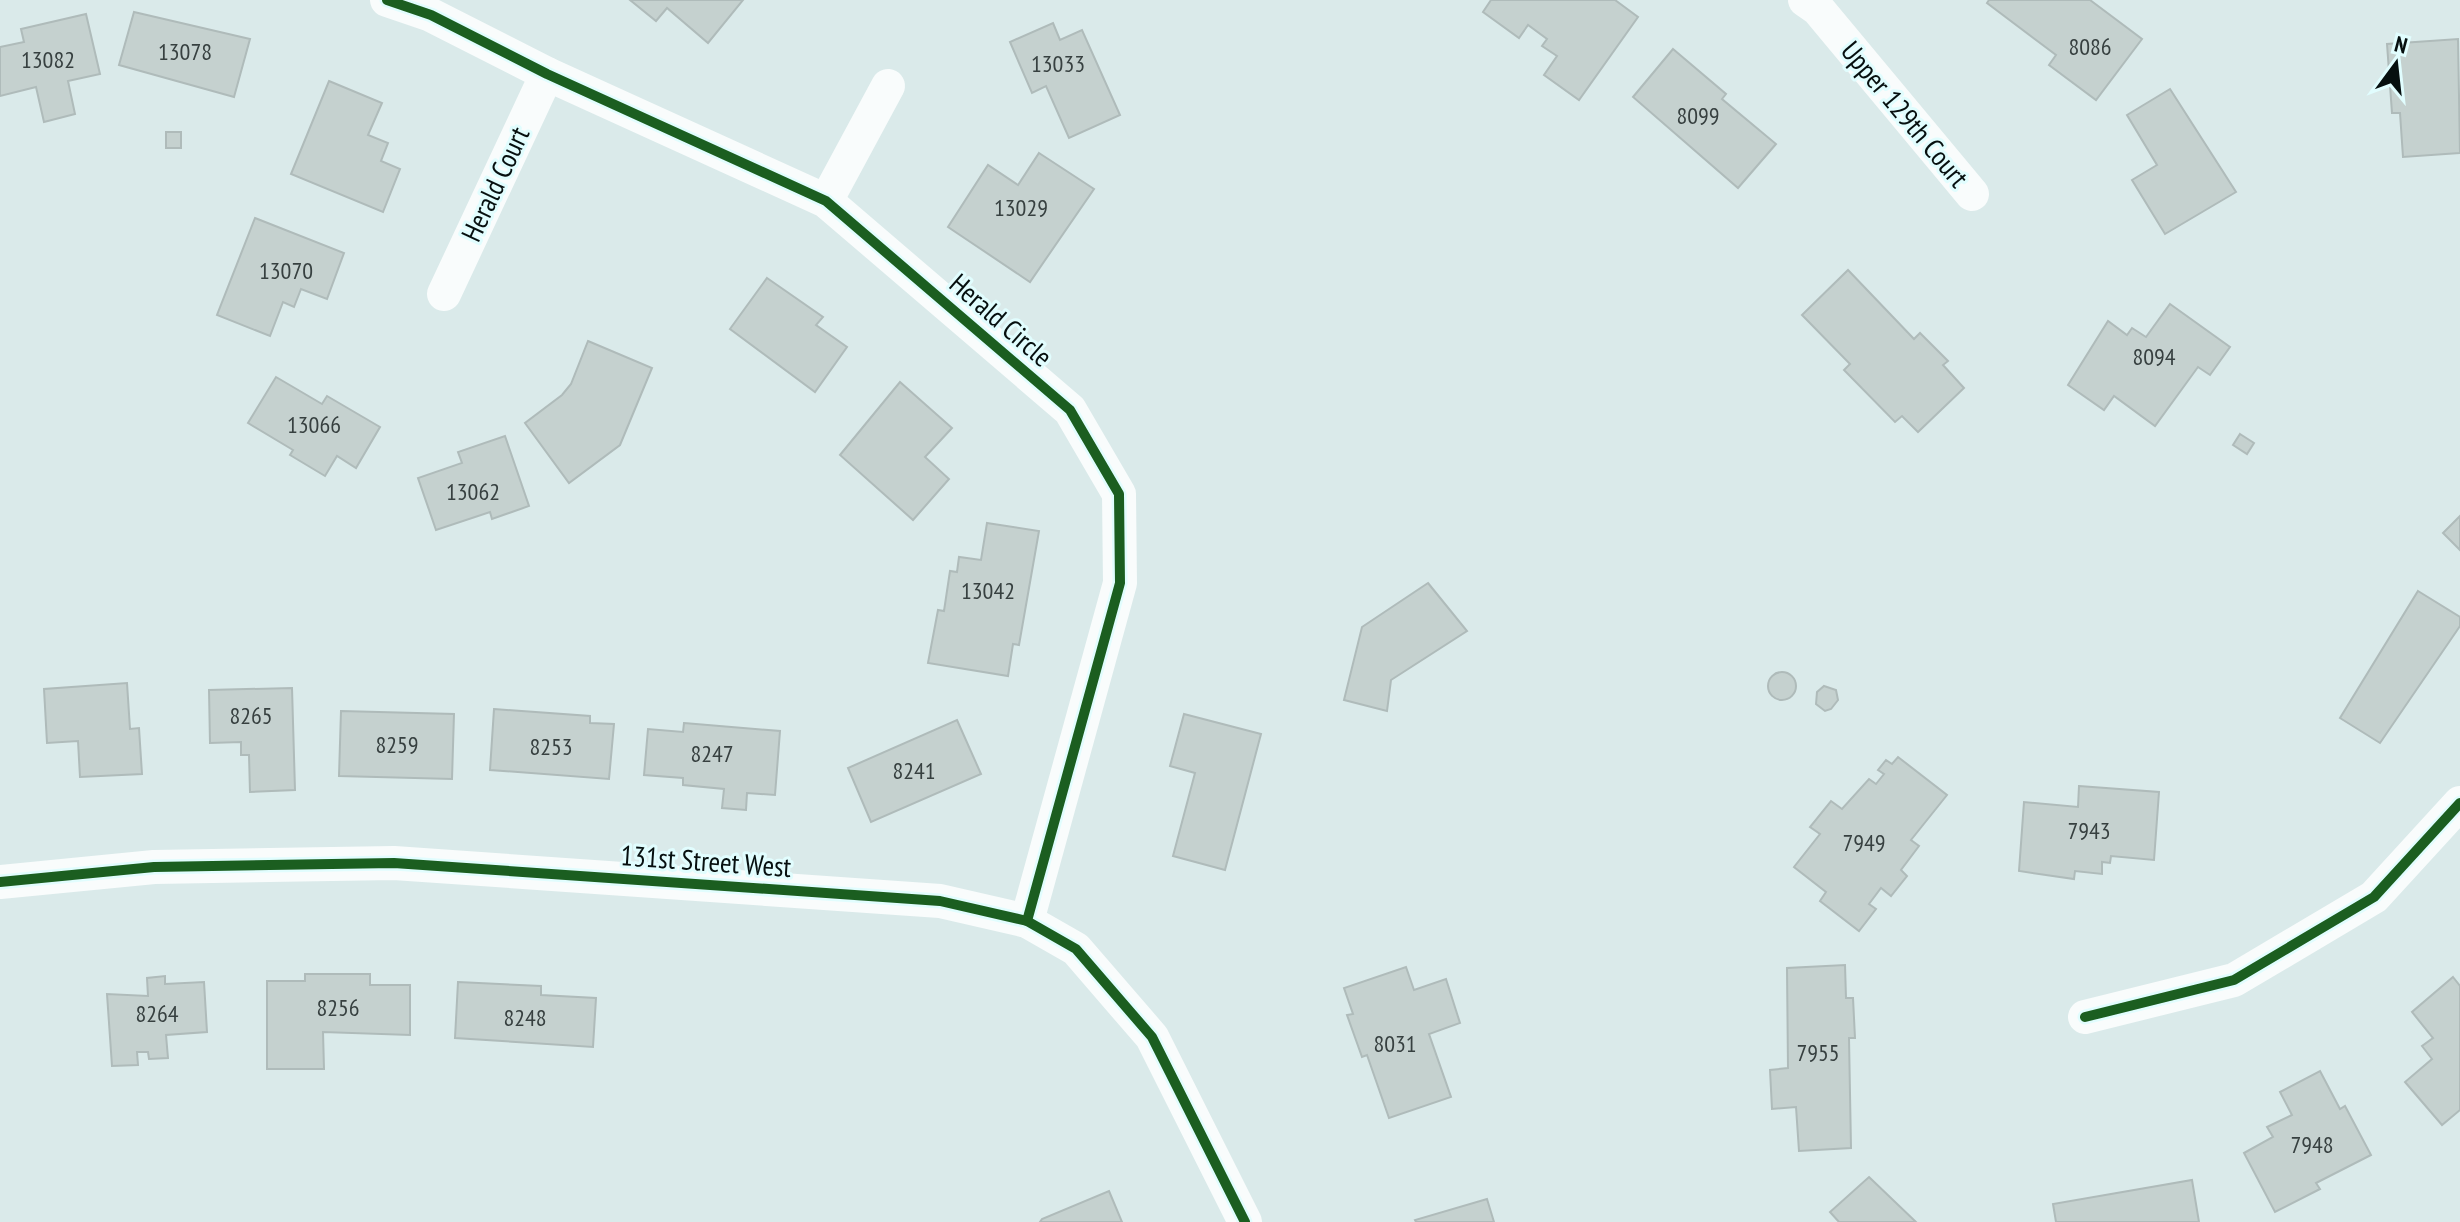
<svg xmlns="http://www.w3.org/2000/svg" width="2460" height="1222" viewBox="0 0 2460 1222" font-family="'PT Sans Narrow',sans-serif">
<rect width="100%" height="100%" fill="#daeaea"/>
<g fill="#c5d1cf" stroke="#afbbba" stroke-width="2">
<path d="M630 0H743L708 43 667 8 656 21Z"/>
<path d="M1491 0H1615L1638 17 1579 100 1544 75 1557 56 1542 46 1547 39 1528 25 1519 38 1483 12Z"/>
<path d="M1989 0H2090L2142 39 2096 100 2049 65 2056 55 1987 3Z"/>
<path d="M134 12 250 39 234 97 119 65Z"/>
<path d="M86 14 100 74 68 81 75 114 44 122 36 87 0 96V47L24 42 21 29Z"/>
<path d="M1053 23 1060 40 1082 30 1120 115 1069 138 1046 86 1032 93 1010 42Z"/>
<path d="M2458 39 2460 153 2403 157 2400 113H2392L2387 44Z"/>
<path d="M1673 49 1726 94 1722 99 1776 144 1738 188 1633 97Z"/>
<path d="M329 81 382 103 368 135 388 143 381 161 400 169 383 212 291 174Z"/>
<path d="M2170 89 2236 192 2165 234 2132 180 2157 165 2127 115Z"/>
<rect x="166" y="132" width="15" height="16"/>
<path d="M1039 153 1094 189 1030 282 948 227 988 165 1018 185Z"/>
<path d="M255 218 344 253 327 299 301 289 294 307 283 302 270 336 217 315Z"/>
<path d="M1848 270 1914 339 1920 333 1948 361 1943 365 1964 388 1918 432 1902 416 1895 422 1844 370 1850 364 1802 315Z"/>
<path d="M767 278 823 317 816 325 847 347 815 392 730 329Z"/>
<path d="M2170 304 2230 347 2210 375 2198 367 2155 426 2114 396 2104 410 2068 385 2108 321 2127 335 2132 328 2146 337Z"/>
<path d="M588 341 652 368 620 445 569 483 525 423 562 395 571 384Z"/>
<path d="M276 377 322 404 327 396 380 427 356 468 337 456 325 476 290 455 293 450 248 423Z"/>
<path d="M900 382 952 428 925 457 949 479 913 520 840 455Z"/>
<path d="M2240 434 2254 443 2247 454 2233 445Z"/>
<path d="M505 436 529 506 492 519 490 512 436 530 418 478 462 463 458 452Z"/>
<path d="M2460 516V550L2443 533Z"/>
<path d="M987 523 1039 531 1019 645 1013 644 1008 676 928 663 938 610 944 611 950 571 957 572 959 557 981 560Z"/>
<path d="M1428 583 1467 631 1391 680 1387 711 1344 700 1362 627Z"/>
<path d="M2418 591 2460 617V626L2380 743 2340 718Z"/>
<circle cx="1782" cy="686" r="14"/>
<path d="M127 683 130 729 139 728 142 774 80 777 78 741 47 743 44 689Z"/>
<path d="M1824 686 1836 690 1838 700 1831 709 1825 711 1816 704 1817 692Z"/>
<path d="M292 688 295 790 250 792 249 755H241V742L210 743 209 690Z"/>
<path d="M494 709 590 716V723L614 724 609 779 490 770Z"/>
<path d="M341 711 454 714 452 779 339 776Z"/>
<path d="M1184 714 1261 734 1225 870 1173 856 1195 773 1170 766Z"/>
<path d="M957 720 981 774 871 822 848 768Z"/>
<path d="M684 723 780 731 775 795 747 793 746 810 722 808 724 789 683 785V778L644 775 648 729 683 732Z"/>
<path d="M1898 757 1947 795 1911 840 1919 846 1901 870 1907 876 1891 896 1881 888 1869 904 1876 909 1859 931 1820 901 1826 892 1794 867 1820 834 1810 827 1831 801 1842 809 1869 779 1876 784 1884 774 1878 770 1886 760 1892 764Z"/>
<path d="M2079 786 2159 792 2154 860 2111 856 2110 863 2102 862V874L2075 871 2074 879 2019 871 2024 802 2078 807Z"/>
<path d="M1845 965 1846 998H1853L1855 1038H1849L1851 1148 1799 1151 1796 1107 1772 1109 1770 1070 1788 1068 1787 968Z"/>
<path d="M1406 967 1414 990 1446 979 1460 1023 1429 1034 1451 1097 1389 1118 1367 1055 1362 1057 1347 1015 1353 1014 1344 988Z"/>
<path d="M305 974H370V985H410V1035L323 1032 324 1069H267V981H305Z"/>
<path d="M165 976V984L204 982 207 1032 166 1035 168 1058 149 1059 148 1052H137L138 1065 112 1066 107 994 148 996 147 978Z"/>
<path d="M2453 977 2460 986V1110L2442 1125 2405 1082 2432 1059 2422 1046 2433 1038 2412 1012Z"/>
<path d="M458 982 541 986V995L596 998 593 1047 455 1038Z"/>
<path d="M2320 1071 2340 1109 2345 1106 2371 1155 2316 1183 2320 1189 2275 1212 2244 1153 2273 1137 2267 1127 2292 1115 2280 1092Z"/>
<path d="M1869 1177 1916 1222H1839L1830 1212Z"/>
<path d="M2192 1180 2199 1222H2056L2053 1204Z"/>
<path d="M1109 1191 1122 1222H1040L1042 1219Z"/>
<path d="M1487 1199 1494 1222H1416L1415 1220Z"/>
</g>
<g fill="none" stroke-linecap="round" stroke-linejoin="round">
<g stroke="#f9fcfc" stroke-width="34">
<path d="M387 0 431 15 547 74 826 201 1070 410 1119 494 1120 583 1027 921"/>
<path d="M1805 0 1818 9 1972 194"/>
<path d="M826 201 888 86"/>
<path d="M444 294 547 74"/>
<path d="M0 882 154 867 394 863 940 901 1027 921 1076 949 1152 1037 1245 1222"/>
<path d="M2085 1017 2234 980 2374 897 2460 803"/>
</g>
<g stroke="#e1fdfe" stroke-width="15">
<g id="cycleway">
<path d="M387 0 431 15 547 74 826 201 1070 410 1119 494 1120 583 1027 921"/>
<path d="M0 882 154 867 394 863 940 901 1027 921 1076 949 1152 1037 1245 1222"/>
<path d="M2085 1017 2234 980 2374 897 2460 803"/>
</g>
</g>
<use href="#cycleway" stroke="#1b5e20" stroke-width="10"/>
</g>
<g text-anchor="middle" stroke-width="6" stroke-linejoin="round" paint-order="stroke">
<g font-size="24" fill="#374040">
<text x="2090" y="55">8086</text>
<text x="185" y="60">13078</text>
<text x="48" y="68">13082</text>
<text x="1058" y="72">13033</text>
<text x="1698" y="124">8099</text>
<text x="1021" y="216">13029</text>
<text x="286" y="279">13070</text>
<text x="2154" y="365">8094</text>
<text x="314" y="433">13066</text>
<text x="473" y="500">13062</text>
<text x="988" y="599">13042</text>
<text x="251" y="724">8265</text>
<text x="397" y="753">8259</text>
<text x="551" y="755">8253</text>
<text x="712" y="762">8247</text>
<text x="914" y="779">8241</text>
<text x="2089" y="839">7943</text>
<text x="1864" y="851">7949</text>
<text x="338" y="1016">8256</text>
<text x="157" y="1022">8264</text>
<text x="525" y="1026">8248</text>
<text x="1395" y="1052">8031</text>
<text x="1818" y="1061">7955</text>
<text x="2312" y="1153">7948</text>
</g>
<g font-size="28" fill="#060f0f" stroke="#e1fdfe">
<text transform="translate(1905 114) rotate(50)" y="10">Upper 129th Court</text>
<text transform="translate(495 184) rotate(-65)" y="10">Herald Court</text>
<text transform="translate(1001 320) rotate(41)" y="10">Herald Circle</text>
<text transform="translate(706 861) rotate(4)" y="10">131st Street West</text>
</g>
</g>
<g transform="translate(2396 64) rotate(15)" stroke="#e1fdfe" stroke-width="6" paint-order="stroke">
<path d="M0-6L14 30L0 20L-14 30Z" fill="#060f0f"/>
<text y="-12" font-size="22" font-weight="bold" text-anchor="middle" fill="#060f0f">N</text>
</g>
</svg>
